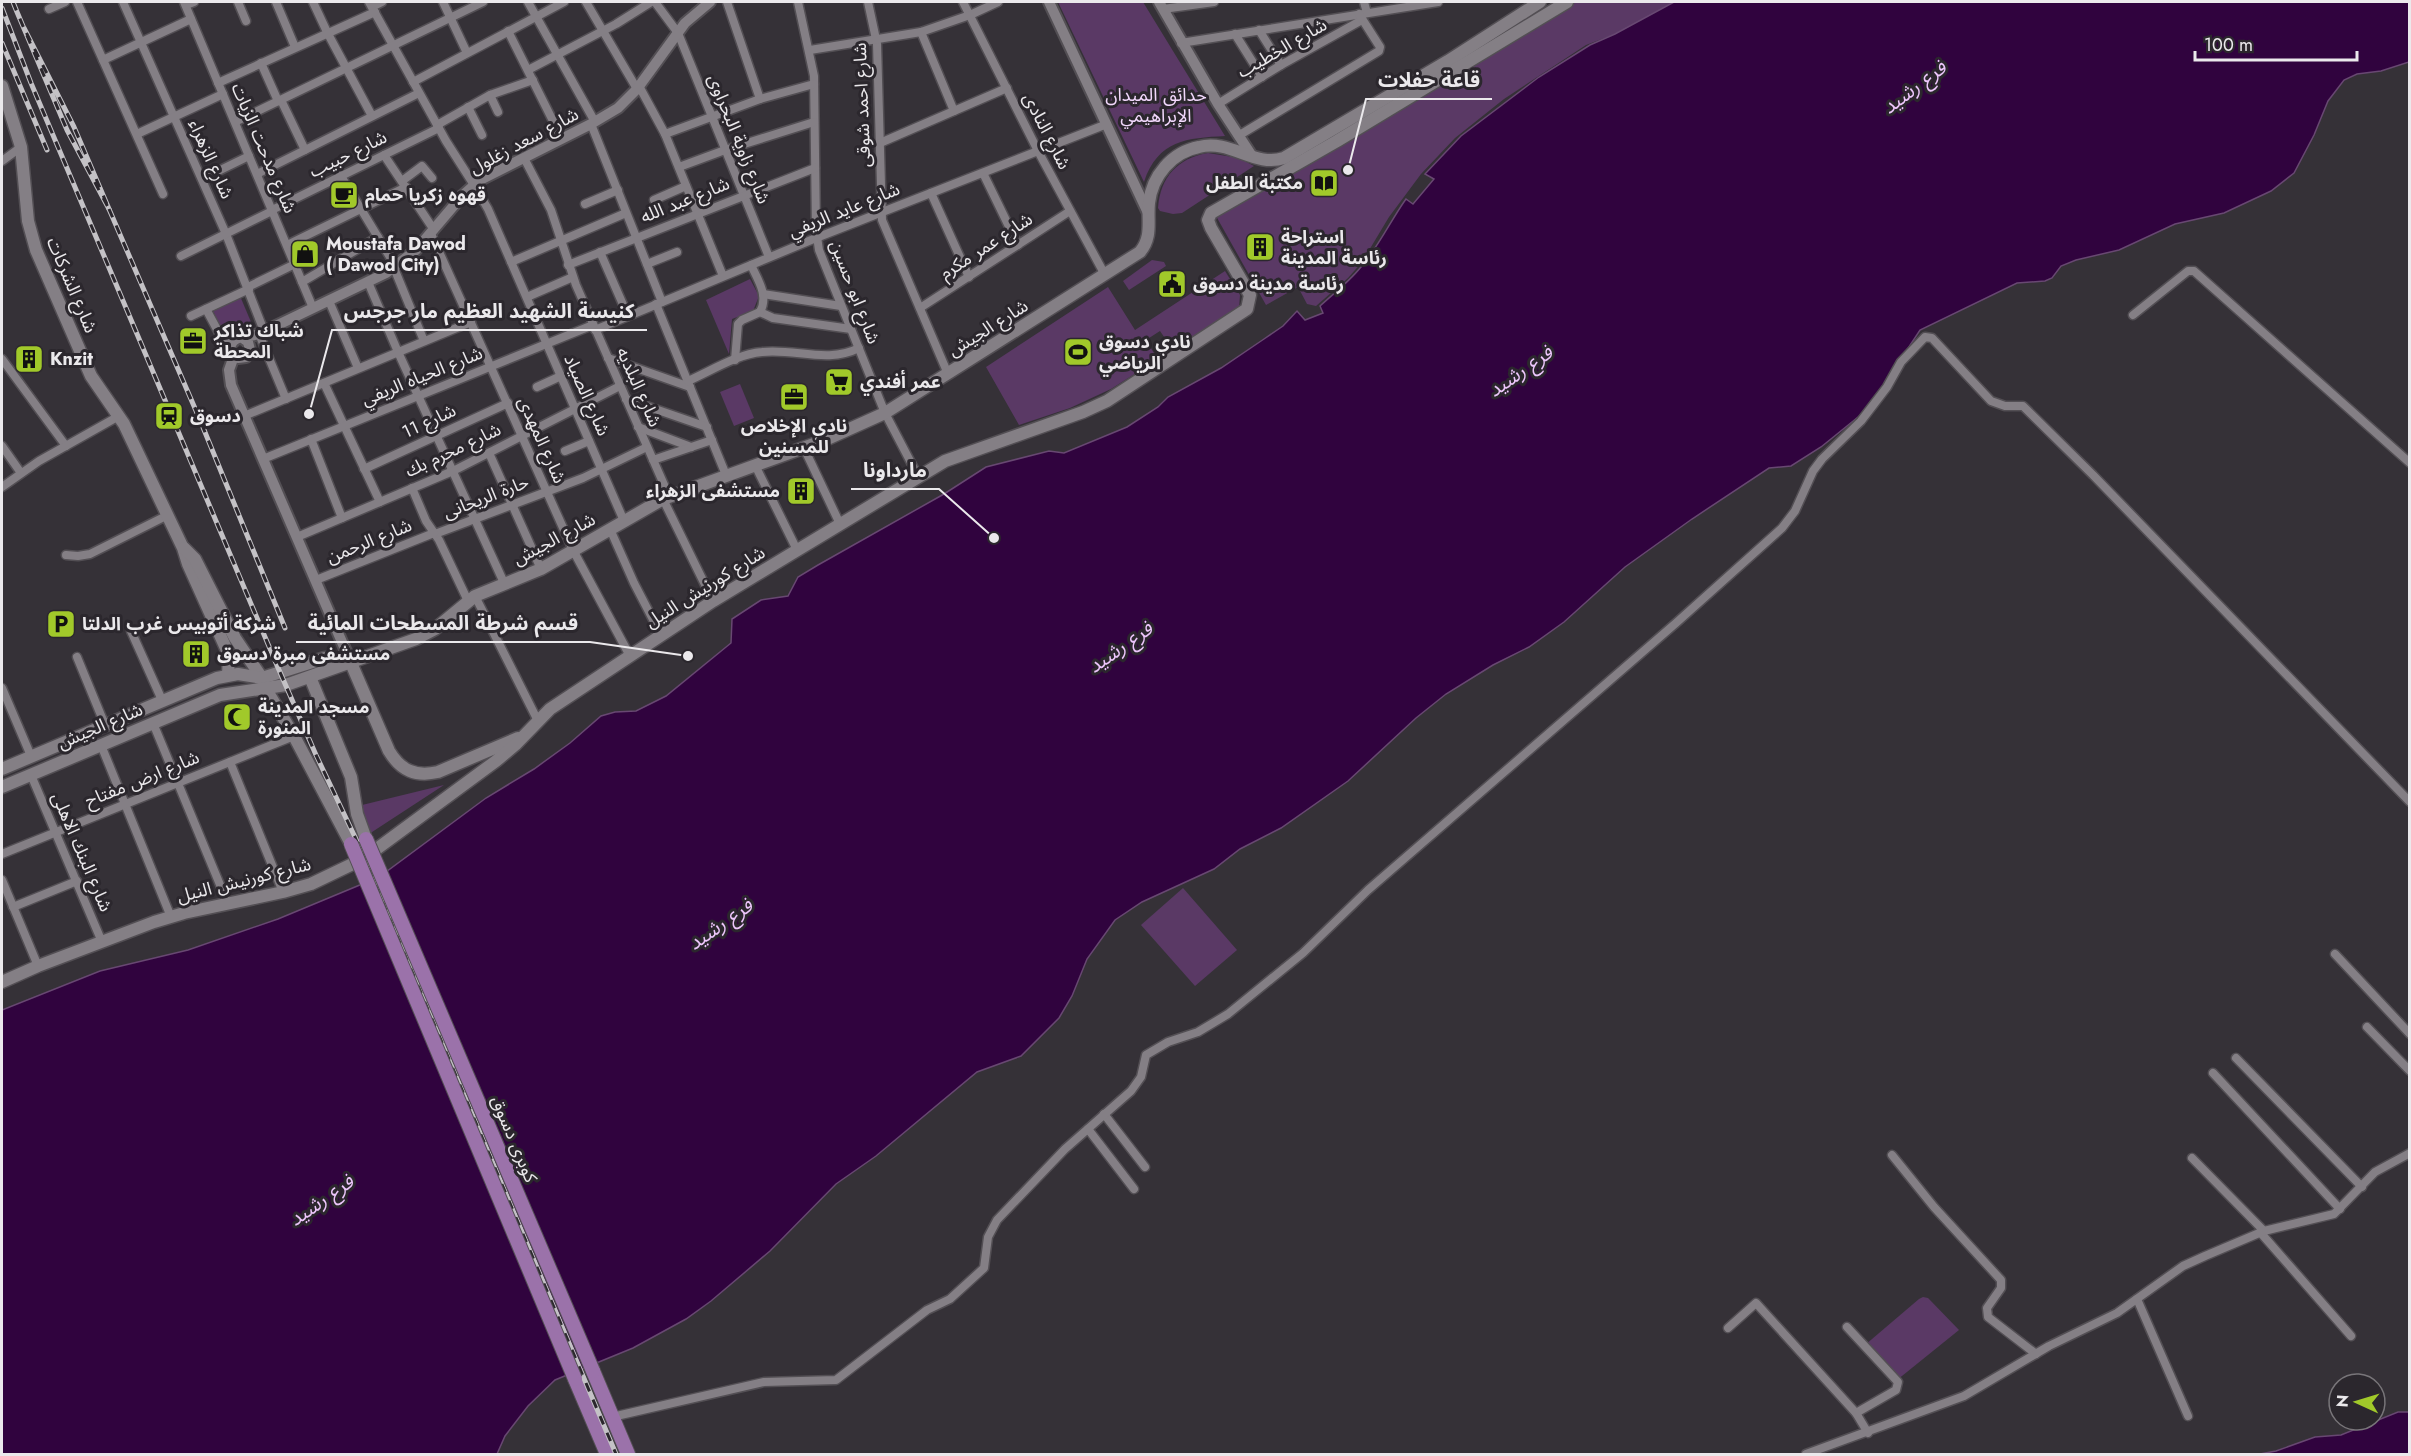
<svg xmlns="http://www.w3.org/2000/svg" width="2411" height="1456" viewBox="0 0 2411 1456" font-family="Jost,'Noto Sans Arabic',sans-serif">
<rect width="100%" height="100%" fill="#353137"/>
<g fill="#5a3965">
<path d="M1058 2H1143L1225 136C1187 138 1158 140 1144 182Z"/>
<path d="M1576 2H1674L1615 34 1586 45 1504 99 1455 138 1421 174 1389 217 1362 262 1348 278 1316 306 1307 304 1298 287 1266 305 1216 216 1423 97Z"/>
<path d="M1208 153 1239 158 1254 166 1182 213 1173 214 1160 211 1158 208C1160 177 1178 158 1208 153Z"/>
<path d="M1152 260 1164 262 1166 266 1129 290 1123 281Z"/>
<path d="M1225 271 1240 295 1239 309 1173 350 1160 331 1146 340 1157 358 1155 361 1111 389 1070 408 1019 425 986 367 1108 287 1135 330Z"/>
<path d="M750 279 759 296 753 311 732 319 729 354 706 300Z"/>
<path d="M240 296 251 322 223 334 212 308Z"/>
<path d="M740 384 754 418 734 426 720 392Z"/>
<path d="M444 785 369 834 362 805Z"/>
<path d="M1183 888 1237 950 1195 986 1141 925Z"/>
<path d="M1923 1297 1928 1298 1959 1330 1897 1380 1865 1345 1919 1299Z"/>
</g>
<g fill="#30033e" stroke="#684872" stroke-width="1.5">
<path d="M1674 2H2409V62L2381 71 2357 74 2344 80 2328 101 2314 135 2294 173 2271 191 2224 213 2175 224 2119 250 2076 260 2061 266 2052 278 2045 281 2017 283 1920 330 1868 409 1821 447 1791 466 1769 468 1692 519 1625 567 1564 622 1529 647 1493 665 1446 694 1416 718 1348 781 1281 828 1240 849 1214 869 1142 902 1115 920 1087 959 1072 996 1059 1018 1021 1056 977 1072 876 1156 836 1184 770 1251 711 1301 686 1319 633 1348 555 1380 528 1406 505 1436 497 1454H2V1010L100 971 188 950 278 919 379 877 486 798 534 769 570 743 601 716 615 712 636 711 666 696 731 643 732 619 761 600 788 596 798 577 818 565 944 494 986 467 1049 451 1064 453 1127 427 1158 407 1168 397 1221 368 1264 339 1283 326 1297 311 1305 320 1323 313 1320 306C1335 292 1352 280 1364 263 1380 244 1391 220 1406 199L1413 204 1434 179 1425 174 1461 136 1539 77 1590 45 1615 34Z"/>
<path d="M2398 1412H2409V1454H2260L2276 1451 2315 1437 2341 1435Z"/>
</g>
<g fill="none" stroke-linecap="round" stroke-linejoin="round">
<g stroke="#534f54" stroke-width="11">
<g id="minor">
<path d="M77 2 163 194"/>
<path d="M123 2 226 234 264 331"/>
<path d="M184 2 313 308"/>
<path d="M238 2 246 21"/>
<path d="M276 2 295 47"/>
<path d="M313 2 327 32 372 116"/>
<path d="M369 2 446 141 474 185 488 209 624 521"/>
<path d="M443 2 467 53"/>
<path d="M528 2 595 122"/>
<path d="M586 2 637 89"/>
<path d="M655 2 678 33 769 257"/>
<path d="M727 2 760 99"/>
<path d="M798 2 814 76 816 230 819 250 885 413 918 476"/>
<path d="M868 2 877 44 882 220 948 374"/>
<path d="M963 2 1038 151 1105 275"/>
<path d="M1364 2 1367 13"/>
<path d="M186 5 194 2"/>
<path d="M372 7 382 2"/>
<path d="M49 9 65 2"/>
<path d="M1163 9 1214 2"/>
<path d="M1259 30 1281 65"/>
<path d="M508 31 562 139"/>
<path d="M921 32 954 111"/>
<path d="M1235 34 1262 77"/>
<path d="M1181 43 1438 2"/>
<path d="M810 50 921 32 970 15 998 2"/>
<path d="M103 60 191 19"/>
<path d="M261 63 278 101"/>
<path d="M528 70 616 24 651 2"/>
<path d="M413 82 564 2"/>
<path d="M218 83 375 12"/>
<path d="M639 86 665 134 723 276"/>
<path d="M490 95 498 112"/>
<path d="M281 100 305 150"/>
<path d="M1218 104 1281 65 1362 20"/>
<path d="M468 107 482 135"/>
<path d="M235 122 483 2"/>
<path d="M591 124 662 302"/>
<path d="M437 125 490 95 533 80"/>
<path d="M137 134 223 94"/>
<path d="M665 134 760 99 814 84"/>
<path d="M1238 136 1379 51 1380 47 1359 14"/>
<path d="M880 143 1007 88"/>
<path d="M384 155 434 230"/>
<path d="M524 158 551 210 576 285 669 496"/>
<path d="M2 161 21 147"/>
<path d="M679 167 725 150 814 122"/>
<path d="M983 173 1018 245"/>
<path d="M257 174 419 93"/>
<path d="M341 176 396 267"/>
<path d="M202 179 249 156"/>
<path d="M402 181 422 166 432 178"/>
<path d="M931 193 969 277"/>
<path d="M654 200 686 186"/>
<path d="M585 204 618 190"/>
<path d="M272 210 439 128"/>
<path d="M431 234 573 550 630 656"/>
<path d="M287 245 406 187"/>
<path d="M600 252 628 316"/>
<path d="M181 256 272 211"/>
<path d="M511 262 626 213"/>
<path d="M647 264 677 252"/>
<path d="M568 265 815 168"/>
<path d="M394 268 424 341"/>
<path d="M302 282 378 237"/>
<path d="M368 282 398 352 505 585"/>
<path d="M248 287 295 264"/>
<path d="M763 294 841 306"/>
<path d="M527 297 573 277"/>
<path d="M329 301 358 368"/>
<path d="M656 304 726 475"/>
<path d="M920 308 1070 211"/>
<path d="M206 309 220 335 232 342"/>
<path d="M760 312 773 318 851 329"/>
<path d="M2133 315 2188 271H2194L2410 463"/>
<path d="M191 316 249 289"/>
<path d="M595 330 816 238 1107 124"/>
<path d="M259 334 286 399"/>
<path d="M608 358 690 387"/>
<path d="M2 359 66 446"/>
<path d="M735 360 738 324 742 320 760 312C769 296 758 280 751 265"/>
<path d="M688 381C711 371 737 354 762 352 795 348 827 364 859 348"/>
<path d="M324 383 380 502"/>
<path d="M537 387 561 376"/>
<path d="M626 399 707 427"/>
<path d="M244 416 471 322"/>
<path d="M638 427 691 447"/>
<path d="M311 439 342 518"/>
<path d="M2 446 21 473"/>
<path d="M804 448 840 524"/>
<path d="M565 451 589 441"/>
<path d="M489 453 541 569"/>
<path d="M263 459 593 325"/>
<path d="M653 460 712 440"/>
<path d="M755 465 797 550"/>
<path d="M364 469 508 403"/>
<path d="M2 487 39 461 119 416"/>
<path d="M412 488 426 521 439 540 468 601"/>
<path d="M663 499 713 601"/>
<path d="M610 529 634 583 661 635"/>
<path d="M435 534 583 478 647 447"/>
<path d="M297 537 453 471 620 386"/>
<path d="M66 555 78 556 90 554 168 515"/>
<path d="M316 580 434 533"/>
<path d="M475 596 538 721"/>
<path d="M131 631 162 700"/>
<path d="M77 657 105 725"/>
<path d="M2 688 31 756"/>
<path d="M153 723 228 904"/>
<path d="M101 745 171 917"/>
<path d="M230 762 283 892"/>
<path d="M31 775 102 942"/>
<path d="M2 854 294 736"/>
<path d="M2 880 38 966"/>
<path d="M13 907 77 881"/>
<path d="M2335 954 2410 1034"/>
<path d="M2367 1027 2410 1071"/>
<path d="M2236 1058 2362 1187"/>
<path d="M2213 1073 2340 1209"/>
<path d="M1104 1114 1145 1167"/>
<path d="M1088 1129 1134 1189"/>
<path d="M1892 1155 1934 1207 2001 1280V1288L1987 1308 1988 1317 2036 1354"/>
<path d="M2192 1158 2264 1231"/>
<path d="M2260 1232 2351 1336"/>
<path d="M2137 1299 2188 1416"/>
<path d="M1847 1327 1898 1382 1896 1390 1856 1413"/>
<path d="M1728 1328 1756 1303 1856 1413 1868 1433"/>
<path d="M612 1417 764 1382 836 1380 927 1310 950 1299 984 1268 988 1237 997 1220 1065 1149 1131 1091 1141 1077 1146 1055 1168 1042 1198 1032 1228 1014 1303 953 1368 890 1676 623 1782 528 1795 511 1813 471 1822 459 1861 421 1887 387 1901 362 1925 337 1932 338 1991 401 2005 406H2023L2093 475 2410 802"/>
<path d="M1806 1454 1964 1396 2049 1346 2117 1313 2183 1266 2205 1256 2264 1231 2334 1214 2375 1172 2410 1153"/>
</g>
</g>
<g stroke="#534f54" stroke-width="14">
<g id="tertiary">
<path d="M1049 2 1148 213"/>
<path d="M1159 2 1218 104 1252 156"/>
<path d="M241 337 248 342 250 350 246 357 238 358 230 350C231 334 247 338 259 334L386 273 416 250 462 196 480 180 591 124 618 108 637 89 685 23 710 2"/>
<path d="M234 356 229 370 231 385 351 663"/>
</g>
</g>
<g stroke="#534f54" stroke-width="15">
<g id="secondary">
<path d="M2 86 21 147 28 221 36 250 91 376 124 424 183 548 188 564 229 655 228 675"/>
<path d="M184 548 195 559 235 638 262 678"/>
<path d="M351 663 389 751C401 771 416 777 438 772L518 738"/>
<path d="M310 677 351 777 357 814 366 839"/>
<path d="M266 689 294 736 351 844"/>
<path d="M2 769 217 678 238 674 262 678 325 658 350 662"/>
<path d="M2 787 220 695 286 685 416 639 435 629 475 596 541 569 663 499 825 440 885 413 1140 252C1153 236 1147 221 1149 203 1152 176 1172 152 1199 147 1231 139 1255 168 1284 158L1448 61 1540 2"/>
<path d="M2 982 38 966 154 922 184 913 283 892 311 884 363 859 496 761 515 745 550 709 713 601 945 461 1083 412 1107 401 1247 309 1250 295 1211 228 1208 220 1211 213 1337 141 1567 2"/>
</g>
</g>
<g stroke="#534f54" stroke-width="16">
<g id="trunk">
<path d="M593 1371 628 1454"/>
<path d="M575 1379 607 1454"/>
</g>
</g>
<use href="#minor" stroke="#847f85" stroke-width="8"/>
<use href="#tertiary" stroke="#847f85" stroke-width="10"/>
<use href="#secondary" stroke="#847f85" stroke-width="12"/>
<use href="#trunk" stroke="#9b72aa" stroke-width="14"/>
<g stroke="#c4c2c6" stroke-width="5">
<g id="rail">
<path d="M13 2 17 12 67 130 109 209 74 127 24 28"/>
<path d="M2 8 31 83 276 663 316 755 355 837 616 1454"/>
<path d="M2 43 47 150"/>
<path d="M109 209 200 420 285 628"/>
</g>
</g>
<use href="#rail" stroke="#2b272d" stroke-width="3" stroke-dasharray="9" stroke-linecap="butt"/>
<g stroke="#534f54" stroke-width="16" stroke-linecap="butt">
<g id="trunk-bridge">
<path d="M366 839 593 1371"/>
<path d="M351 844 575 1379"/>
</g>
</g>
<use href="#trunk-bridge" stroke="#9b72aa" stroke-width="14"/>
</g>
<defs>
<g id="library-square" transform="scale(1.5)"><rect x="-9" y="-9" width="18" height="18" rx="4" fill="#a1c92a" stroke="#2b272d"/><path d="M-6-4Q-3-5.5-.7-3.5V5Q-3 3-6 4ZM6-4Q3-5.5 .7-3.5V5Q3 3 6 4Z" fill="#111"/></g>
<g id="cafe-square" transform="scale(1.5)"><rect x="-9" y="-9" width="18" height="18" rx="4" fill="#a1c92a" stroke="#2b272d"/><path d="M-5.5-4.5H6V0H3Q3 3.5 0 3.5H-2.5Q-5.5 3.5-5.5 0ZM3-3.2v2h1.7v-2ZM-6 4.5H4V6H-6Z" fill="#111"/></g>
<g id="building-square" transform="scale(1.5)"><rect x="-9" y="-9" width="18" height="18" rx="4" fill="#a1c92a" stroke="#2b272d"/><path d="M-4-6H4V6H1V3H-1V6H-4ZM-2.5-4.3h1.7v1.8h-1.7ZM.8-4.3h1.7v1.8H.8ZM-2.5-1h1.7V.8h-1.7ZM.8-1h1.7V.8H.8Z" fill="#111"/></g>
<g id="shop-square" transform="scale(1.5)"><rect x="-9" y="-9" width="18" height="18" rx="4" fill="#a1c92a" stroke="#2b272d"/><path d="M-5-2.5h2.3a2.7 3.5 0 0 1 5.4 0H5L5.5 6h-11ZM-1.5-2.5h3a1.5 2.3 0 0 0-3 0Z" fill="#111"/></g>
<g id="civic-square" transform="scale(1.5)"><rect x="-9" y="-9" width="18" height="18" rx="4" fill="#a1c92a" stroke="#2b272d"/><path d="M-.6-6.5H3V-4.5H.6V-3L4-1V1h2V6H-6V1h2V-1L-.6-3ZM-1.2 2.5V6h2.4V2.5Z" fill="#111"/></g>
<g id="office-square" transform="scale(1.5)"><rect x="-9" y="-9" width="18" height="18" rx="4" fill="#a1c92a" stroke="#2b272d"/><path d="M-6-3h4V-5.5h4V-3h4V5H-6ZM-1-4.5V-3h2v-1.5ZM-6 0V1H6V0Z" fill="#111"/></g>
<g id="stadium-square" transform="scale(1.5)"><rect x="-9" y="-9" width="18" height="18" rx="4" fill="#a1c92a" stroke="#2b272d"/><path d="M0-5a6.5 5 0 1 0 0 10a6.5 5 0 1 0 0-10ZM-3.5-1.8h7v3.6h-7Z" fill="#111"/></g>
<g id="supermarket-square" transform="scale(1.5)"><rect x="-9" y="-9" width="18" height="18" rx="4" fill="#a1c92a" stroke="#2b272d"/><path d="M-6-5.5h2.5l.6 2H6L4.5 2H-2.5L-4.4-4H-6ZM-1.5 3.2a1.3 1.3 0 1 0 .1 0ZM3 3.2a1.3 1.3 0 1 0 .1 0Z" fill="#111"/></g>
<g id="station-square" transform="scale(1.5)"><rect x="-9" y="-9" width="18" height="18" rx="4" fill="#a1c92a" stroke="#2b272d"/><path d="M-3-6H3Q5-6 5-4V2Q5 4 3 4L4.5 6H3L1.5 4h-3L-3 6H-4.5L-3 4Q-5 4-5 2V-4Q-5-6-3-6ZM-3.5-4v3h7v-3ZM-3.5 1v1.5H-2V1ZM2 1v1.5H3.5V1Z" fill="#111"/></g>
<g id="parking-square" transform="scale(1.5)"><rect x="-9" y="-9" width="18" height="18" rx="4" fill="#a1c92a" stroke="#2b272d"/><path d="M-3.5-5.5H1a3.5 3.5 0 0 1 0 7H-1V5.5H-3.5ZM-1-3.4V-.6H.8a1.4 1.4 0 0 0 0-2.8Z" fill="#111"/></g>
<g id="mosque-square" transform="scale(1.5)"><rect x="-9" y="-9" width="18" height="18" rx="4" fill="#a1c92a" stroke="#2b272d"/><path d="M3.5-4.9A6 6 0 1 0 3.5 4.9A5 5 0 1 1 3.5-4.9Z" fill="#111"/></g>
</defs>
<g fill-rule="evenodd">
<use href="#library-square" x="1324" y="183"/>
<use href="#cafe-square" x="344" y="195"/>
<use href="#building-square" x="1260" y="247"/>
<use href="#shop-square" x="305" y="254"/>
<use href="#civic-square" x="1172" y="284"/>
<use href="#office-square" x="193" y="341"/>
<use href="#stadium-square" x="1078" y="352"/>
<use href="#building-square" x="29" y="359"/>
<use href="#supermarket-square" x="839" y="382"/>
<use href="#office-square" x="794" y="397"/>
<use href="#station-square" x="169" y="416"/>
<use href="#building-square" x="801" y="491"/>
<use href="#parking-square" x="61" y="624"/>
<use href="#building-square" x="196" y="654"/>
<use href="#mosque-square" x="237" y="717"/>
</g>
<g text-anchor="middle" stroke-width="6" stroke-linejoin="round" paint-order="stroke">
<g font-size="18" fill="#ebe9ec" stroke="#2b272d">
<text transform="translate(1282 48) rotate(-30)" y="6">شارع الخطيب</text>
<text transform="translate(862 105) rotate(-92)" y="6">شارع احمد شوقى</text>
<text transform="translate(1047 131) rotate(63)" y="6">شارع النادى</text>
<text transform="translate(739 139) rotate(68)" y="6">شارع زاوية البحراوى</text>
<text transform="translate(524 141) rotate(-28)" y="6">شارع سعد زغلول</text>
<text transform="translate(264 148) rotate(67)" y="6">شارع مدحت الزيات</text>
<text transform="translate(348 154) rotate(-26)" y="6">شارع حبيب</text>
<text transform="translate(211 159) rotate(66)" y="6">شارع الزهراء</text>
<text transform="translate(685 200) rotate(-22)" y="6">شارع عبد الله</text>
<text transform="translate(844 210) rotate(-22)" y="6">شارع عايد الريفي</text>
<text transform="translate(986 246) rotate(-33)" y="6">شارع عمر مكرم</text>
<text transform="translate(72 285) rotate(67)" y="6">شارع الشركات</text>
<text transform="translate(855 292) rotate(69)" y="6">شارع ابو حسين</text>
<text transform="translate(988 328) rotate(-32)" y="6">شارع الجيش</text>
<text transform="translate(422 376) rotate(-22)" y="6">شارع الحياه الريفي</text>
<text transform="translate(639 387) rotate(66)" y="6">شارع البلديه</text>
<text transform="translate(587 395) rotate(66)" y="6">شارع الصياد</text>
<text transform="translate(429 421) rotate(-25)" y="6">شارع 11</text>
<text transform="translate(542 440) rotate(66)" y="6">شارع المهدى</text>
<text transform="translate(453 450) rotate(-25)" y="6">شارع محرم بك</text>
<text transform="translate(486 497) rotate(-21)" y="6">حارة الريحانى</text>
<text transform="translate(554 539) rotate(-28)" y="6">شارع الجيش</text>
<text transform="translate(369 541) rotate(-22)" y="6">شارع الرحمن</text>
<text transform="translate(705 587) rotate(-32)" y="6">شارع كورنيش النيل</text>
<text transform="translate(100 726) rotate(-23)" y="6">شارع الجيش</text>
<text transform="translate(142 779) rotate(-22)" y="6">شارع ارض مفتاح</text>
<text transform="translate(82 852) rotate(67)" y="6">شارع البنك الاهلى</text>
<text transform="translate(244 880) rotate(-14)" y="6">شارع كورنيش النيل</text>
<text transform="translate(514 1139) rotate(67)" y="6">كوبرى دسوق</text>
</g>
<g font-size="18" fill="#f2d8fc" stroke="#2b272d">
<text x="1156" y="101">حدائق الميدان<tspan x="1156" dy="21">الإبراهيمي</tspan></text>
</g>
<g font-size="18" font-weight="bold" fill="#ebe9ec" stroke="#2b272d" text-anchor="start">
<text x="1303" y="189" text-anchor="end">مكتبة الطفل</text>
<text x="365" y="201">قهوه زكريا حمام</text>
<text x="1281" y="243">استراحة<tspan x="1281" dy="21">رئاسة المدينة</tspan></text>
<text x="326" y="250">Moustafa Dawod<tspan x="326" dy="21">( Dawod City)</tspan></text>
<text x="1193" y="290">رئاسة مدينة دسوق</text>
<text x="214" y="337">شباك تذاكر<tspan x="214" dy="21">المحطة</tspan></text>
<text x="1099" y="348">نادي دسوق<tspan x="1099" dy="21">الرياضي</tspan></text>
<text x="50" y="365">Knzit</text>
<text x="860" y="388">عمر أفندي</text>
<text x="190" y="422">دسوق</text>
<text x="794" y="432" text-anchor="middle">نادي الإخلاص<tspan x="794" dy="21">للمسنين</tspan></text>
<text x="780" y="497" text-anchor="end">مستشفى الزهراء</text>
<text x="82" y="630">شركة أتوبيس غرب الدلتا</text>
<text x="217" y="660">مستشفى مبرة دسوق</text>
<text x="258" y="713">مسجد المدينة<tspan x="258" dy="21">المنورة</tspan></text>
</g>
<g font-size="20" font-style="italic" fill="#edc6fc" stroke="#2b272d">
<text transform="translate(1914 87) rotate(-37)" y="7">فرع رشيد</text>
<text transform="translate(1520 371) rotate(-35)" y="7">فرع رشيد</text>
<text transform="translate(1120 647) rotate(-35)" y="7">فرع رشيد</text>
<text transform="translate(720 924) rotate(-35)" y="7">فرع رشيد</text>
<text transform="translate(321 1200) rotate(-35)" y="7">فرع رشيد</text>
</g>
</g>
<path fill="none" stroke="#ebe9ec" stroke-width="2" d="M1348 170L1366 99H1492M309 414L332 330H647M994 538L939 489H851M688 656L590 642H296"/>
<g fill="#ebe9ec" stroke="#2b272d" stroke-width="2">
<circle cx="1348" cy="170" r="6"/>
<circle cx="309" cy="414" r="6"/>
<circle cx="994" cy="538" r="6"/>
<circle cx="688" cy="656" r="6"/>
</g>
<g font-size="20" text-anchor="middle" font-weight="bold" fill="#ebe9ec" stroke="#2b272d" stroke-width="6" stroke-linejoin="round" paint-order="stroke">
<text x="1429" y="87">قاعة حفلات</text>
<text x="489" y="318">كنيسة الشهيد العظيم مار جرجس</text>
<text x="895" y="477">مارداونا</text>
<text x="443" y="630">قسم شرطة المسطحات المائية</text>
</g>
<rect width="2411" height="1456" fill="none" stroke="#ebe9ec" stroke-width="6"/>
<g transform="translate(2357 1402) rotate(274)"><circle r="28" fill="#2b272d" stroke="#787579" stroke-width="1.5"/>
<path d="M0-4.5L10 22L0 15L-10 22Z" fill="#a1c92a"/>
<text y="-9" font-size="16" font-weight="bold" text-anchor="middle" fill="#ebe9ec">N</text>
</g>
<path d="M2195 51v9h162v-9" fill="none" stroke="#ebe9ec" stroke-width="3"/>
<text x="2204" y="51" font-size="18" fill="#ebe9ec" stroke="#2b272d" stroke-width="4.5" paint-order="stroke">100 m</text>
</svg>
